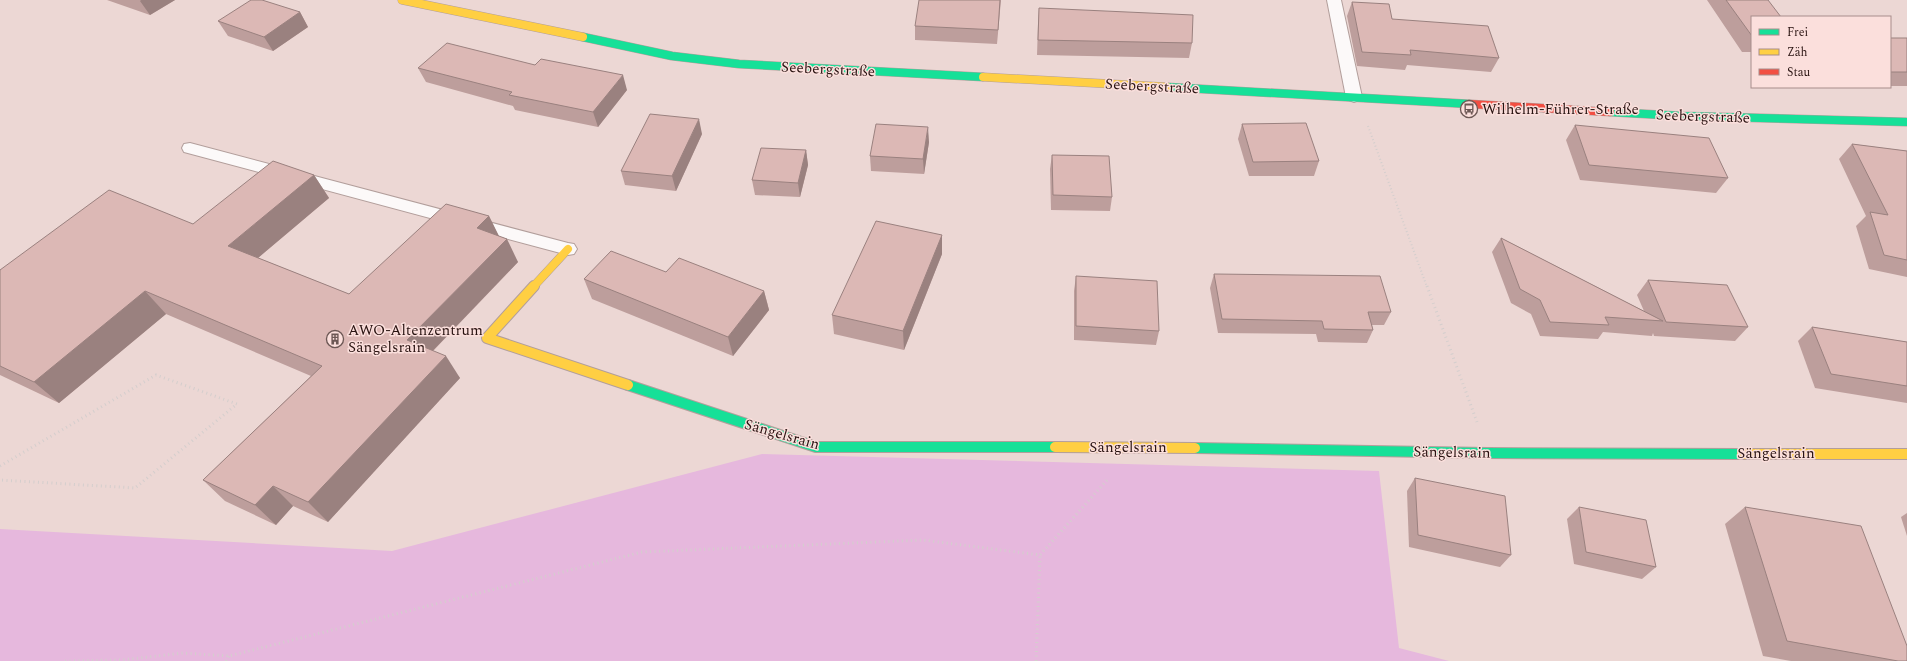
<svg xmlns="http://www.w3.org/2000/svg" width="1907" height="661" viewBox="0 0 1907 661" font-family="Spectral,serif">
<rect width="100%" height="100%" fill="#ecd7d4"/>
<path fill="#e6b8dd" d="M762 454 1379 471 1399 648 1449 661H0V529L392 551Z"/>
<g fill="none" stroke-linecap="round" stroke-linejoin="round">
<g stroke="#b29e9b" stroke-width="2">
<g id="lane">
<path d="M1327 0H1341L1362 97 1359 100 1354 102 1349 100 1346 97Z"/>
<path d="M190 143 568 243 574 244 577 249 574 254 568 255 184 152 182 148 184 144Z"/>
</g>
</g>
<g stroke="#b29e9b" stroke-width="9">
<g id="fast-far1">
<path d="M583 37 672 56 739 64 983 77"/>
<path d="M1167 87 1470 104"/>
<path d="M1610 112 1682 116 1907 122"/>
</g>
</g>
<g stroke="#b29e9b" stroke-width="12">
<g id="fast">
<path d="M628 385 816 447H1055"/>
<path d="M1195 448 1487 453 1742 454"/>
</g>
</g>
<g stroke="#b29e9b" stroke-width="9">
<g id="slow-far1">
<path d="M402 0 583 37"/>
<path d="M983 77 1167 87"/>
<path d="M533 287 568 249"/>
</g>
</g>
<g stroke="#b29e9b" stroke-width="12">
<g id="slow">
<path d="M534 286 487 338 628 385"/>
<path d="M1055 447 1195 448"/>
<path d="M1742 454H1907"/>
</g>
</g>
<g stroke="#b29e9b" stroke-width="9">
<path id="jam" d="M1470 104 1610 112"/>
</g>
<path stroke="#d4cecd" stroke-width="2" stroke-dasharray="1 2.5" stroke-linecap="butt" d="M1368 126 1427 287"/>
<g stroke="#d4cecd" stroke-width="3" stroke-dasharray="1 3.5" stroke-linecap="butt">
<path d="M1427 286 1477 422"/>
<path d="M0 466 156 375 237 404 135 488 0 480"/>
<path d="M65 661 122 660 183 653 229 656 642 552 923 540 1040 555 1108 479"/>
<path d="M226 661 229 656"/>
<path d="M1036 661 1040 556"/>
</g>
<use href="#lane" fill="#fcf9f9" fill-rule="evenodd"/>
<use href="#fast-far1" stroke="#16e098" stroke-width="8"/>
<use href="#fast" stroke="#16e098" stroke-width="10"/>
<use href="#slow-far1" stroke="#ffcf43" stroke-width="8"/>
<use href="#slow" stroke="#ffcf43" stroke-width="10"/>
<use href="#jam" stroke="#f24e42" stroke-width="8"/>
</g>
<g fill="#bd9e9c">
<path d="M107 0H175L150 15Z"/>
<path d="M1001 0 997 44 915 40V26Z"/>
<path d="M1707 0H1768L1752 17V52H1742Z"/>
<path d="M1352 2 1392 19 1499 58 1491 72 1407 65 1405 70 1357 66 1347 16Z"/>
<path d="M1039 8 1192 43 1189 58 1037 55 1038 23Z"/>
<path d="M300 12 308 27 273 51 228 36 218 21Z"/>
<rect x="1890" y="38" width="17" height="48"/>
<path d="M418 68 627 90 598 127 515 110 513 106 426 82Z"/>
<path d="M1242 124 1319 161 1314 176H1249L1238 139Z"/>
<path d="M1575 125 1728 178 1716 193 1580 180 1566 140Z"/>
<path d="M702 134 676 191 625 185 621 171Z"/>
<path d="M929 142 924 174 871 171 870 156Z"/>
<path d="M1852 144 1907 151V277L1869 269 1856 226 1866 216 1839 159Z"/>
<path d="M806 150 808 165 800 197 755 195 752 180Z"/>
<path d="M1052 155 1112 197 1110 211 1051 210 1050 169Z"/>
<path d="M314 175 329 198 258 258 349 294 489 216 499 237 518 262 433 351 460 378 328 522 293 506 276 525 225 501 203 480 311 376 166 314 59 403 0 375V270L193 224Z"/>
<path d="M942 235V254L904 350 834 334 832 315Z"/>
<path d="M1501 238 1644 311 1637 295 1648 280 1748 327 1735 341 1654 336 1653 333 1652 336 1603 332 1598 339 1540 336 1531 314 1511 303 1492 252Z"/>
<path d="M666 272 764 291 769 310 733 356 592 299 584 279Z"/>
<path d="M1214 274 1391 312 1384 325H1372L1373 330 1367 343 1318 342 1316 334 1218 333 1210 288Z"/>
<path d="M1076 276 1159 331 1156 345 1074 340V291Z"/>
<path d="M1812 327 1907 342V403L1815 388 1798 341Z"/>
<path d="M1415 478 1511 555 1500 567 1409 547 1407 491Z"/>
<path d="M1579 507 1656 567 1642 579 1574 564 1567 519Z"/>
<path d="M1745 507 1907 661H1791L1763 656 1725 524Z"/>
<path d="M1907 513V536L1901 517Z"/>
</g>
<g fill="#9a817f">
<path d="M141 0H175L150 15 140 1Z"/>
<path d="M300 12 308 27 273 51 264 37Z"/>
<path d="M623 75 627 90 598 127 593 112Z"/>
<path d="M699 119 702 134 676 191 672 176Z"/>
<path d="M928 127 929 142 924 174 923 159Z"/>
<path d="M806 150 808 165 800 197 798 183Z"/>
<path d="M314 175 329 198 246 268 228 246Z"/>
<path d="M489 216 501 240 477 228Z"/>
<path d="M942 235V254L904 350 903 331Z"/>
<path d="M507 239 518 262 422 362 407 340Z"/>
<path d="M145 291 166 314 59 403 34 382Z"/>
<path d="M764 291 769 310 733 356 728 337Z"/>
<path d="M446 356 460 378 328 522 308 502Z"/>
<path d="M273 486 293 506 276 525 255 505Z"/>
</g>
<g fill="#dcb8b5" stroke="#9a817f">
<path d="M251 0H262L300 12 264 37 218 21Z"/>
<path d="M919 0H1000L998 30 915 26Z"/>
<path d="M1726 0H1768L1781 17H1752V36Z"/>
<path d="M1352 2 1389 4 1392 19 1488 26 1499 58 1410 50 1411 55 1362 52Z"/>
<path d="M1039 8 1193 15 1192 43 1038 40Z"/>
<rect x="1890" y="38" width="17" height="34"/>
<path d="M447 43 535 65 541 59 623 75 593 112 509 95 512 92 418 68Z"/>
<path d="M650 114 699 119 672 176 621 171Z"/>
<path d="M1306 123 1319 161 1253 162 1242 124Z"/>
<path d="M876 124 928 127 923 159 870 156Z"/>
<path d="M1575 125 1709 138 1728 178 1589 165Z"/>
<path d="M1852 144 1907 151V260L1884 255 1870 212 1888 215Z"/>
<path d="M761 148 806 150 798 183 752 180Z"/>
<path d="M1052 155 1109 156 1112 197 1053 195Z"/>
<path d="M273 161 314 175 228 246 349 294 446 204 489 216 477 228 507 239 407 340 446 356 308 502 273 486 255 505 203 480 322 366 145 291 34 382 0 366V270L109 190 193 224Z"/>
<path d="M876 221 942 235 903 331 832 315Z"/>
<path d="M1501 238 1663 321 1605 317 1609 325 1550 322 1540 300 1520 289Z"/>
<path d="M611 251 666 272 679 258 764 291 728 337 584 279Z"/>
<path d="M1214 274 1380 276 1391 312H1368L1373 330 1324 329 1322 321 1222 319Z"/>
<path d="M1076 276 1157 281 1159 331 1076 326Z"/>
<path d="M1648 280 1727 285 1748 327 1666 322Z"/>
<path d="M1812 327 1907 342V386L1831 374Z"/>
<path d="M1415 478 1505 496 1511 555 1418 535Z"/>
<path d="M1579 507 1646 520 1656 567 1586 552Z"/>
<path d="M1745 507 1861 526 1907 646V661H1898L1787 641Z"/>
</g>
<defs>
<g id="bus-ring" transform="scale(0.9)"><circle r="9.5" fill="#fbdfdc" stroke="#6d5855" stroke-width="1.5"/><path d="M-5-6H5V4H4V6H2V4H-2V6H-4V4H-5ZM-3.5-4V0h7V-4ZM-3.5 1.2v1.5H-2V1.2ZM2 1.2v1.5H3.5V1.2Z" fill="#6d5855"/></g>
<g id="building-ring" transform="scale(0.9)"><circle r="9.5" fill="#fbdfdc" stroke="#6d5855" stroke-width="1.5"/><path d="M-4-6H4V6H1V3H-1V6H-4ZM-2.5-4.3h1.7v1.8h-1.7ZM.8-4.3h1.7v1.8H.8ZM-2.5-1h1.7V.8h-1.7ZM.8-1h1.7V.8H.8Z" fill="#6d5855"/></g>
</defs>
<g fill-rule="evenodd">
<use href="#bus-ring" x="1469" y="109"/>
<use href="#building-ring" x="335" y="339"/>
</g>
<g text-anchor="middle" stroke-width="3" stroke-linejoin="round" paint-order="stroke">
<g font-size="15" fill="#291311" stroke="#fbdfdc">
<text transform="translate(828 69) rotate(3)" y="5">Seebergstraße</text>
<text transform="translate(1152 86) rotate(3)" y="5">Seebergstraße</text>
<text transform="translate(1703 116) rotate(2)" y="5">Seebergstraße</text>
<text transform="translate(782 434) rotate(16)" y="5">Sängelsrain</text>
<text x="1128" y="452">Sängelsrain</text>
<text transform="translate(1452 452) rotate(1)" y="5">Sängelsrain</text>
<text x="1776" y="458">Sängelsrain</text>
</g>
<g font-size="15" fill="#291311" stroke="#fbdfdc" text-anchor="start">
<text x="1482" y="114">Wilhelm-Führer-Straße</text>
<text x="348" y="335">AWO-Altenzentrum<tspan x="348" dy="17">Sängelsrain</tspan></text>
</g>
</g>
<rect x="1751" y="16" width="140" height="72" fill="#fbdfdc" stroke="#a78d8b"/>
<rect x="1759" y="29" width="20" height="6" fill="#16e098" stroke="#a78d8b"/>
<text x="1787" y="36" font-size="12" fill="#291311">Frei</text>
<rect x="1759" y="49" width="20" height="6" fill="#ffcf43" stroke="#a78d8b"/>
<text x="1787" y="56" font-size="12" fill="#291311">Zäh</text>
<rect x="1759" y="69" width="20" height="6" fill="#f24e42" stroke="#a78d8b"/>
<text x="1787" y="76" font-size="12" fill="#291311">Stau</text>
</svg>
